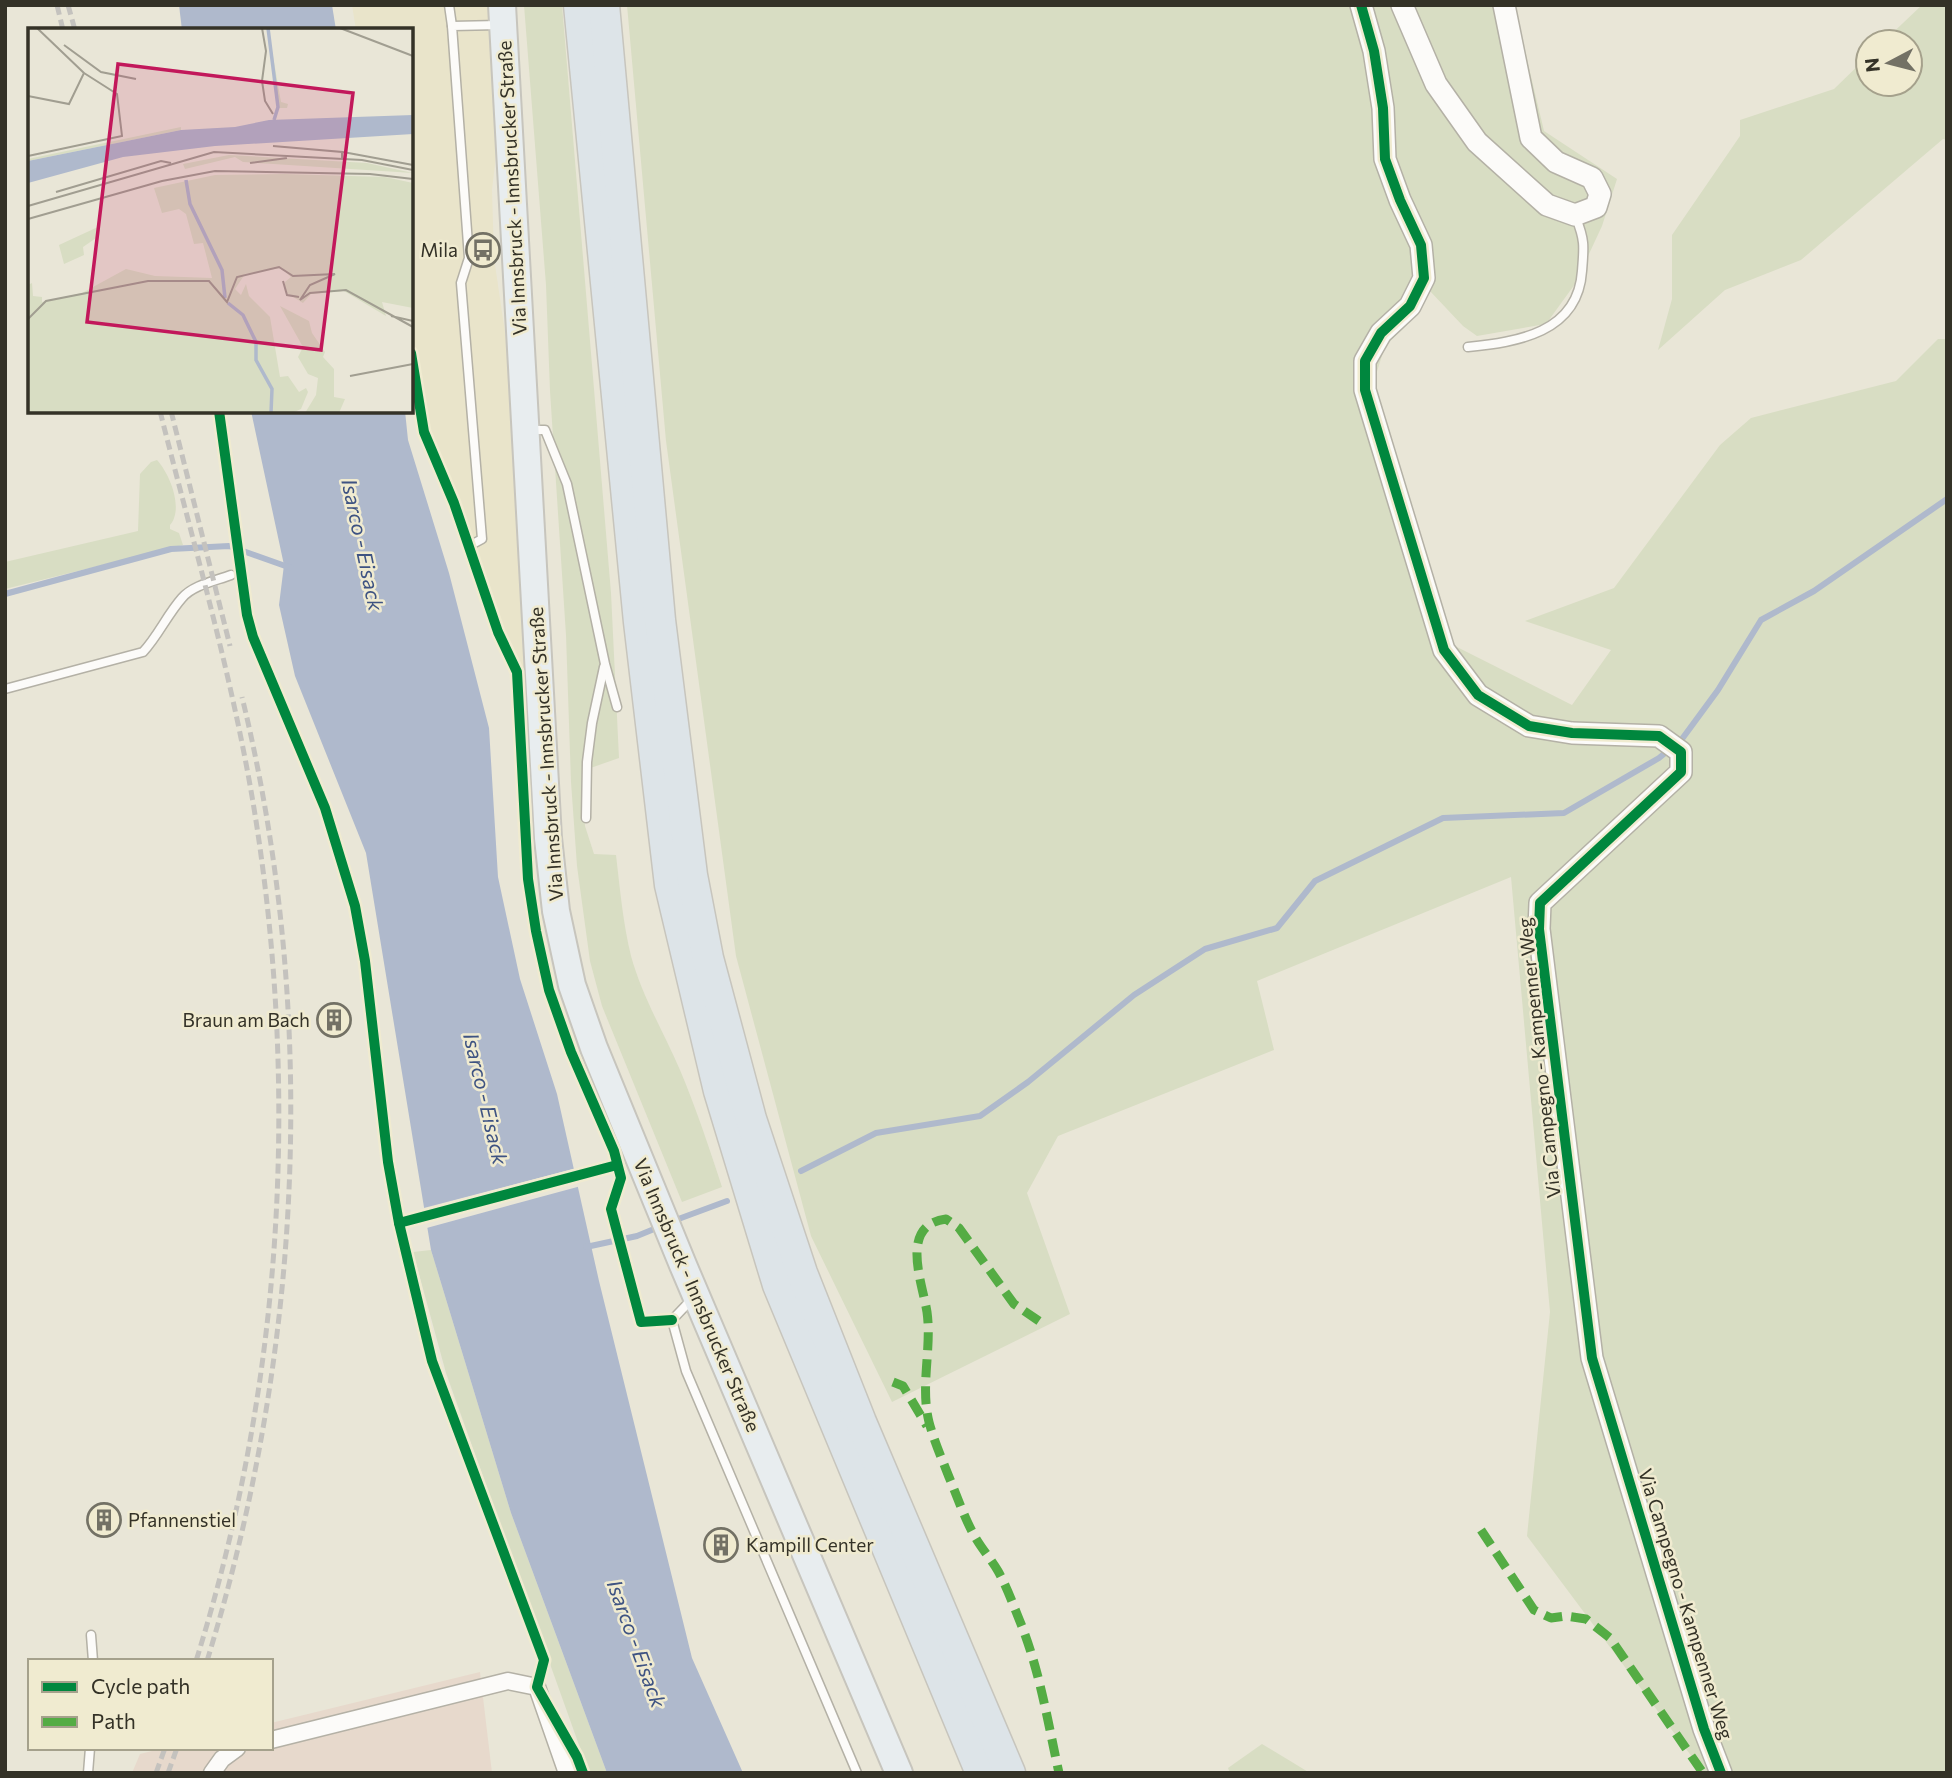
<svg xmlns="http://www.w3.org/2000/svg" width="1952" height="1778" viewBox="0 0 1952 1778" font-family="Commissioner,sans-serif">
<rect width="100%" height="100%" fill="#e9e6d7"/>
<path fill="#e7d9cc" d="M480 1672 492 1773H132L140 1754 164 1748H271V1723Z"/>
<path fill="#e9e4ca" d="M352 5H489L496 155 492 190 494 258 508 353 525 677 516 676 499 639 422 434 411 370V30H356Z"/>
<g fill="#d8ddc3">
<path d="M524 5H562L611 593 619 758 582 771 585 826 594 854 616 855C620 889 623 923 631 956 642 996 664 1033 680 1070 696 1108 709 1147 722 1187L682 1202 602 1006 590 961 577 866 571 782 566 635 550 391 546 285Z"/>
<path d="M627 5H1514L1544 131 1617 179 1602 226 1575 284 1546 324 1477 336 1463 326 1429 290 1404 328 1385 346 1374 381 1451 644 1572 705 1611 650 1525 621 1614 588 1720 445 1751 418 1896 381 1938 339H1947V1773H1704L1527 1536 1550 1312 1511 877 1257 981 1274 1050 1058 1136 1027 1193 1070 1314 892 1402 811 1236 736 956 666 441Z"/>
<path d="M1922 5H1947V140L1943 139 1801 260 1725 290 1658 350 1672 299V235L1740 136V120L1834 89 1868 56V84H1910V42H1883Z"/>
<path d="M157 460C170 474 184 509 170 525V529L179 533 183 545 5 589V562L138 531 140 474 151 462Z"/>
<path d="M431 1250 511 1513 607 1773H589L446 1373 413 1252Z"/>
<path d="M1262 1744 1310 1773H1230L1228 1768Z"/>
</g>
<g fill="#afb9cc">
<path d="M179 5H332L336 30H182Z"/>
<path d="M251 411H405L408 440 449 573 489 728 498 877 520 979 557 1094 599 1281 692 1658 743 1773H607L511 1513 431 1250 366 853 295 676 279 605 284 565Z"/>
</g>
<path fill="#e9e6d7" d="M577 1168 581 1186 423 1229 420 1209Z"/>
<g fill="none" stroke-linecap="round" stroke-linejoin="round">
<g stroke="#afb9cc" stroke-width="6">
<path d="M5 594 171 549 229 546 291 568"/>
<path d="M801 1171 876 1133 980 1116 1028 1082 1134 995 1205 949 1277 928 1315 881 1443 818 1564 813 1659 758 1682 739 1718 690 1761 620 1814 591 1947 499"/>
<path d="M673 1221 727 1201"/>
<path d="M586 1247 637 1236 659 1227"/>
</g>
<g stroke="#b4b1a6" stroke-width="11">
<g id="service">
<path d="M449 5 452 26"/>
<path d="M1468 347C1517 342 1578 333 1582 271 1584 247 1585 240 1576 218"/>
<path d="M530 430H545L567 484 605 664 617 707"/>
<path d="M469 546 482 539 461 283 469 258 452 26 499 25"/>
<path d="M5 689 143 652C158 636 167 615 182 598 193 585 215 581 231 575"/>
<path d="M586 818 587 762 592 723 604 667"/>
<path d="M692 1299 672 1320 686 1371 857 1773"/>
<path d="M91 1635 93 1661"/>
<path d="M88 1773 90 1748"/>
</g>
</g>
<g stroke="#b4b1a6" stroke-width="19">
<g id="minor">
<path d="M271 1740 508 1681 537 1687 567 1773"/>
<path d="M212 1773 222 1759 237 1748"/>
</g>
</g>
<g stroke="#b4b1a6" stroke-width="24">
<g id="tertiary">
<path d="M1361 5 1374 51 1383 108 1385 159 1400 200 1421 245 1424 278 1410 306 1381 333 1365 361V390L1444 650 1478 695 1529 726 1572 733 1659 736 1681 752V772L1540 903 1539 929 1592 1358 1704 1729 1721 1773"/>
<path d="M1402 5 1436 84 1477 142 1547 205 1575 215 1596 207 1600 194 1592 178 1556 162 1531 138 1504 5"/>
</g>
</g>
<g stroke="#c7c5bd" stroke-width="30">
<path id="primary" d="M502 5 548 838 556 911 572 985 594 1048 683 1265 899 1773"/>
</g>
<g stroke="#c7c5bd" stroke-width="33">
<g id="motorway">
<path d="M579 5 639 622 670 885 719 1091 778 1285 981 1773"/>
<path d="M604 5 660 620 692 875 708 958 751 1119 802 1273 861 1422 1010 1773"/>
</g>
</g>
<use href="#service" stroke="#fcfbf9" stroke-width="8"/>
<use href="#minor" stroke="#fcfbf9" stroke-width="16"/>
<use href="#tertiary" stroke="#fcfbf9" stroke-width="21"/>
<use href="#primary" stroke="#e8edef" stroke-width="26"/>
<use href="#motorway" stroke="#dde4e8" stroke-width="30"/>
<g stroke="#c4c2be" stroke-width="5" stroke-dasharray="10 5" stroke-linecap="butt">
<path d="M57 5 63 30"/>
<path d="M68 5 75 30"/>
<path d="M160 411C195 551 237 691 258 834 299 1111 280 1393 196 1661"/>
<path d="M171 411 230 646"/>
<path d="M207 1661C303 1350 319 1013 242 697"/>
<path d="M156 1773 165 1748"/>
<path d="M168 1773 177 1748"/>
</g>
<g stroke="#54ac44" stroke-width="9" stroke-dasharray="18 9" stroke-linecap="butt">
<path d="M1039 1321 1014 1304 959 1228 946 1219C899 1225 922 1281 927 1312 932 1348 920 1386 929 1422 934 1441 942 1459 949 1477 957 1496 964 1517 974 1535 981 1548 991 1559 998 1571 1007 1587 1014 1607 1021 1624 1040 1672 1048 1723 1059 1773"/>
<path d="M893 1382 903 1386 927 1426"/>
<path d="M1481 1530 1534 1610 1551 1618 1566 1616 1586 1619 1610 1638 1703 1773"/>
</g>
<g stroke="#f0ebd0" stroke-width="15">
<g id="cycleway">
<path d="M1361 5 1374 51 1383 108 1385 159 1400 200 1421 245 1424 278 1410 306 1381 333 1365 361V390L1444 650 1478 695 1529 726 1572 733 1659 736 1681 752V772L1540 903 1539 929 1592 1358 1704 1729 1721 1773"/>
<path d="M411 353 424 432 454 503 498 632 517 672 528 879 536 931 549 990 571 1052 614 1151 621 1178 611 1209 641 1322 672 1320"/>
<path d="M219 411 247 615 253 637 325 808 355 906 365 961 388 1162 399 1223 432 1361 544 1660 537 1687 577 1757 583 1773"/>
<path d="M399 1223 617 1165"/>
</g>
</g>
<use href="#cycleway" stroke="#00873e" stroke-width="10"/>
</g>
<defs>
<g id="bus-ring" transform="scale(1.75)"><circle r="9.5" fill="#f0ebd0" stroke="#737165" stroke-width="1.5"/><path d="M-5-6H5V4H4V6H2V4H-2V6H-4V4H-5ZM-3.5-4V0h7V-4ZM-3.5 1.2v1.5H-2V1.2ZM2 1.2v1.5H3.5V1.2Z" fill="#737165"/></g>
<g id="building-ring" transform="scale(1.75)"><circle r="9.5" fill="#f0ebd0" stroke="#737165" stroke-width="1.5"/><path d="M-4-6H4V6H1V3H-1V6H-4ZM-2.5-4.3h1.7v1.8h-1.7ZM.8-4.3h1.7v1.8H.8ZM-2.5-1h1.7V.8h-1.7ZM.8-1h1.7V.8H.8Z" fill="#737165"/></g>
</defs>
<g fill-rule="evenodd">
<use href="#bus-ring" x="483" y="250"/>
<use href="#building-ring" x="334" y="1020"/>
<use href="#building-ring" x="104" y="1520"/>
<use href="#building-ring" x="721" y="1545"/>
</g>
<g text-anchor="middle" stroke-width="5" stroke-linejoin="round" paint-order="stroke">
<g font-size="19" fill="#343227" stroke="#f0ebd0">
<text transform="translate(512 188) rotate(-93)" y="7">Via Innsbruck - Innsbrucker Straße</text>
<text transform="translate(546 754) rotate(-94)" y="7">Via Innsbruck - Innsbrucker Straße</text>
<text transform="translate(1539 1058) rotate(-96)" y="7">Via Campegno - Kampenner Weg</text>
<text transform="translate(697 1295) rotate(67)" y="7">Via Innsbruck - Innsbrucker Straße</text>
<text transform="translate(1686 1604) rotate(73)" y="7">Via Campegno - Kampenner Weg</text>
</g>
<g font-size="19" fill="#343227" stroke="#f0ebd0" text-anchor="end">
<text x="458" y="257">Mila</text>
<text x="310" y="1027">Braun am Bach</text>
<text x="128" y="1527" text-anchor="start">Pfannenstiel</text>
<text x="746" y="1552" text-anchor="start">Kampill Center</text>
</g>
<g font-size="21" font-style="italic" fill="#3e5382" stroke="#f0ebd0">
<text transform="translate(362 545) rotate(78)" y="7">Isarco - Eisack</text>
<text transform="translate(485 1099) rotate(77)" y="7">Isarco - Eisack</text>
<text transform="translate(636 1644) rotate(70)" y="7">Isarco - Eisack</text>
</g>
</g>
<g transform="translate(28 28)">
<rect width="385" height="385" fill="#e9e6d7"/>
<path d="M240 0 253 74 260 76 259 80H250ZM153 99V102L0 133V131ZM201 127 339 135 385 145 215 134 207 129 157 141 155 136ZM256 146 357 149 385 155V280L354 274 358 288 316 263 283 266 275 275 257 264V254L263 249 253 240 217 246 207 261 213 267 218 256 221 268 242 289 252 349 260 348 271 364 278 360 280 364 273 381 264 385H0V257L4 255 5 268 14 269V274L54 265 98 241 127 248 184 250 175 215 166 216 158 186 151 181 134 185 126 160 187 147ZM72 198 71 208 55 219 56 227 36 236 31 217ZM252 278 281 293 284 305 297 324 295 329 306 341V369L317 371 311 385H277L288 367 290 350 280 346 270 329 275 319Z" fill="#d8ddc3"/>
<path d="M385 87V106L187 118 95 129 0 155V133L153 102 207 99 241 92Z" fill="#afb9cc"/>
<path fill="none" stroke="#afb9cc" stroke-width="3.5" d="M240 0 250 79 246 92M158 152 162 176 194 242 197 270M200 275 215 287 228 314V332L244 361 243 385"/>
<path fill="none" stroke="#a19e91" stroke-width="2" d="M234 0 238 23 234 53 237 73 245 86M312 0 385 28M36 17 73 44 108 51M0 68 41 76 56 45 9 0M245 118 314 124V131M315 124 385 137M0 128 94 108 89 66 56 45M222 135 259 130M28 164 133 133 143 135M0 178 186 124 334 132 385 142M0 191 134 153 187 143 342 146 385 151M255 253 259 267 271 269M363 288 385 293M0 291 18 273 120 253H181L199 274 209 249 251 239 265 248 307 246 282 257 272 272 282 265 318 262 385 299M322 348 385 336"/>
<path fill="#c2185b" fill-opacity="0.15" stroke="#c2185b" stroke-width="3.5" d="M90 36 325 65 293 322 59 294Z"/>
<rect width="385" height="385" fill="none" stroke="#343227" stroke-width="3.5"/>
</g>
<rect width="1952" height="1778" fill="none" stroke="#343227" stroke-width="14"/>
<rect x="28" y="1659" width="245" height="91" fill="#f0ebd0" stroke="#a5a18c" stroke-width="2"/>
<rect x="42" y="1682" width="35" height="10" fill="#00873e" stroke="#a5a18c" stroke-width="2"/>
<text x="91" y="1694" font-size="21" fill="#343227">Cycle path</text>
<rect x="42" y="1717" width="35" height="10" fill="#54ac44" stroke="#a5a18c" stroke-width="2"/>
<text x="91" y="1729" font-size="21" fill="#343227">Path</text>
<g transform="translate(1889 63) rotate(263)"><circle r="33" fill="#f0ebd0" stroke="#a5a18c" stroke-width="2"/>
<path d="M0-5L12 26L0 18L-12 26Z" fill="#737165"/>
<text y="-10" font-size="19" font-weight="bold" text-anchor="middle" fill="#343227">N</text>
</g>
</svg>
